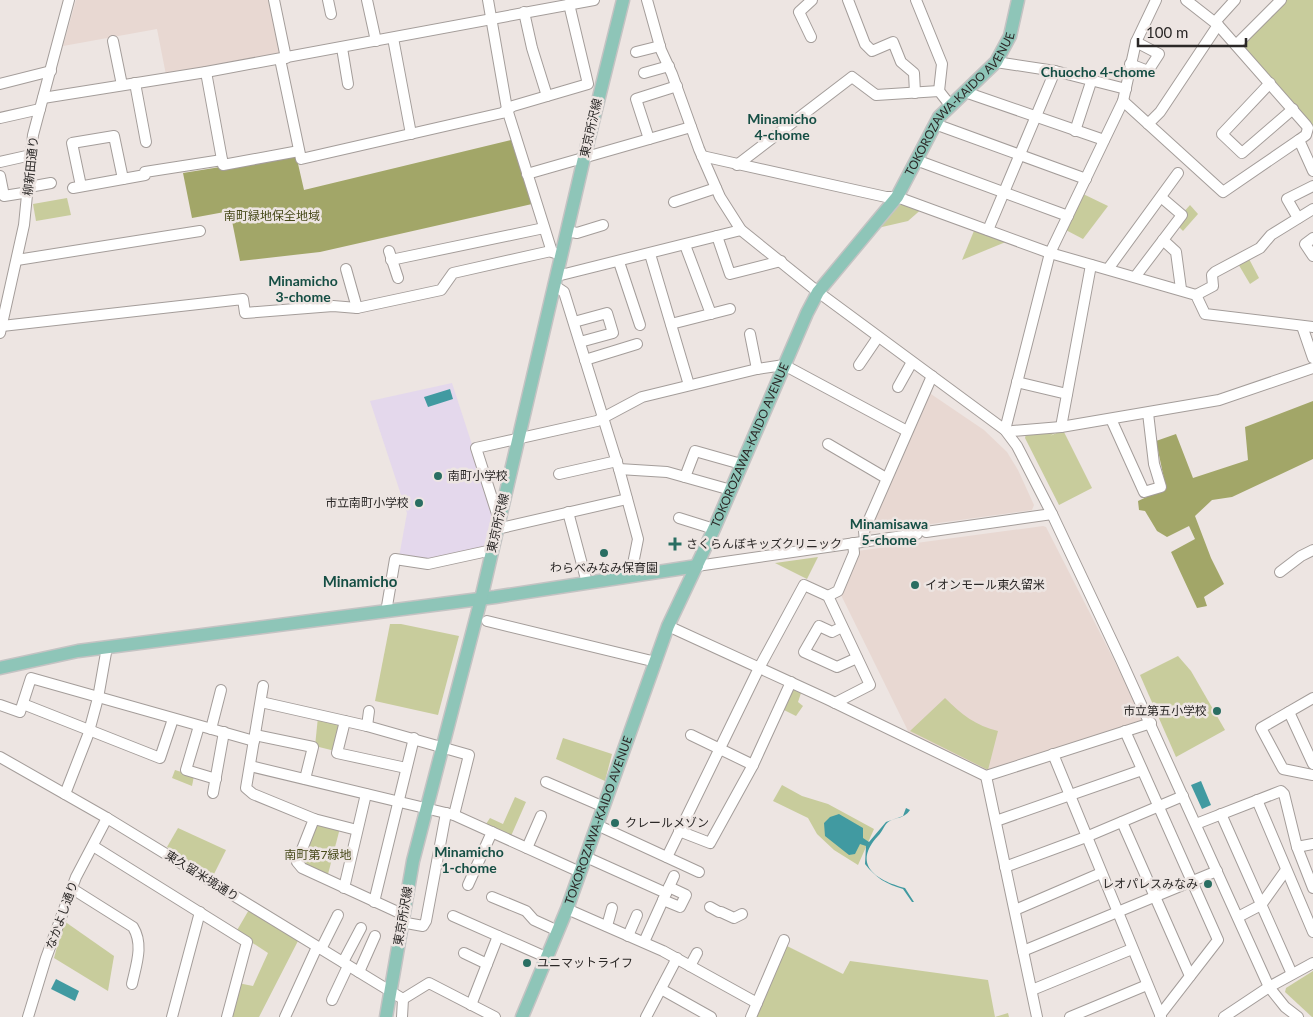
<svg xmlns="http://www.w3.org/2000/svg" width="1313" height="1017" viewBox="0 0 1313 1017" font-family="Lato,'Noto Sans JP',sans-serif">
<rect width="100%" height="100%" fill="#ede5e2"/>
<g fill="#e8d8d2">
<path d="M76 0H272L281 54 166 75 157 29 63 46Z"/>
<path d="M928 392 984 430 1007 452 1018 470 1034 505 1032 510 866 533Z"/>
<path d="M1043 526 1046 527 1145 721 988 771 909 733 840 593 857 551Z"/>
</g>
<path fill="#e4d8ec" d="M452 383 493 509 484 546 424 562 399 557 407 513 370 401Z"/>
<g fill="#c8cc9c">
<path d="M1285 0H1313V129L1243 47 1267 17Z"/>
<path d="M1079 192 1108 206 1083 239 1062 228Z"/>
<path d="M897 197 924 207 908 221 869 230Z"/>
<path d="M67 198 71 215 36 221 33 204Z"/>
<path d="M1190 205 1198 214 1183 231 1177 225 1182 214Z"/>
<path d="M976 226 1013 239 962 260Z"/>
<path d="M1247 255 1259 278 1250 284 1237 262Z"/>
<path d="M1060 430 1050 436 1063 430 1092 488 1059 505 1025 438 1026 434Z"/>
<path d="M818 557 807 579 775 563Z"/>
<path d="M390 624H401L459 636 438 715 375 701Z"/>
<path d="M1178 656 1191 671 1225 730 1176 757 1140 675Z"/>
<path d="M793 686 802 690 798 702 803 706 796 716 782 709Z"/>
<path d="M945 698C961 714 976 726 998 731L988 770 910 731Z"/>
<path d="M318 717 342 723 335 751 315 746Z"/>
<path d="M563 738 612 754 605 781 556 759Z"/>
<path d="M175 770 194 776 192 786 172 778Z"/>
<path d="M782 785 802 796 828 804 874 829 858 865 834 850 817 834 808 818 773 801Z"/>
<path d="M515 797 526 802 511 836 486 824 490 818 503 824Z"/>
<path d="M317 822 340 828 327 878 300 862Z"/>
<path d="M178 828 226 850 213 876 167 847Z"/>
<path d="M250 908 299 939 259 1017H229L238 983 253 986 268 953 236 932Z"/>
<path d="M64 921 114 956 108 991 54 958Z"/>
<path d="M785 945 843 974 850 961 988 980 995 1017 1008 1013 1009 1017H754Z"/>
<path d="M1313 971V1017H1312L1285 992 1286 988Z"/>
</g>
<g fill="#a2a668">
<path d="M511 140 532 204 320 252 240 261 230 211 192 218 183 173 296 155 304 190Z"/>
<path d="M1313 401V459L1232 497 1212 500 1195 516 1211 558 1224 584 1204 597 1207 606 1197 608 1171 552 1195 539 1189 526 1167 537 1157 531 1145 511 1139 510 1138 501 1166 488 1156 441 1176 434 1193 478 1248 460 1245 427Z"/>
</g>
<g fill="#419aa1">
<path d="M450 389 453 399 428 407 424 397Z"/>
<path d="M1201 781 1211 805 1202 809 1191 785Z"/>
<path d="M906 808 910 810C903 820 896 816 887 823 884 826 882 832 878 836 852 864 875 880 905 888L914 902H912L903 889C886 884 876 878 865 864L866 846 860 844 855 854 849 855 825 836 824 823 830 817 839 814 863 828V838L869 842 886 822 903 816Z"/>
<path d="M56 979 79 991 75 1001 51 989Z"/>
</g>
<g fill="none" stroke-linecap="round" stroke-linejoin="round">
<g stroke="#a49d9a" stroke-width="12">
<g id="minor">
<path d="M274 0 286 58"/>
<path d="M328 0 331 14"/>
<path d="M367 0 376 41"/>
<path d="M488 0 507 109 552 252 555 253"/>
<path d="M647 0 661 50 672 74 699 149 720 197 741 230 818 292 1005 430 1017 446 1052 514 1121 660 1269 987 1285 1007 1298 1017"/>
<path d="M848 0 865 44 872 51 893 42 901 62 914 73 915 93"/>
<path d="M916 0 942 64 939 91"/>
<path d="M1186 0 1218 25 1306 125 1308 128 1306 135 1299 140 1313 171"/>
<path d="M524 12 532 48 547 96"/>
<path d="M1215 22 1235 0"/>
<path d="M811 37 799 12 812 0"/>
<path d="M393 38 411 134"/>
<path d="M113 41 122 85"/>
<path d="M1236 45 1281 0"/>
<path d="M342 48 348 84"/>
<path d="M636 52 660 46"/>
<path d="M280 59 301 159 502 113 513 106 588 84 569 4"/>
<path d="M996 62 1055 71 1126 89"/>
<path d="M1130 64 1148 71 1159 54 1136 42"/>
<path d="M206 72 223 165 299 151"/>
<path d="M644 73 669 66"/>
<path d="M135 83 146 142"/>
<path d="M1270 83 1222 134 1242 153 1293 109"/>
<path d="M0 84 51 71"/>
<path d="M965 92 1104 140"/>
<path d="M43 98 206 72 594 0"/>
<path d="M1123 101 1223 192 1299 140"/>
<path d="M0 118 40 109"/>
<path d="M935 124 1086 179"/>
<path d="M1148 124 1160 112 1218 25"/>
<path d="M1075 131 1092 79"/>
<path d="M649 139 636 99 677 86"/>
<path d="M702 156 886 197H897L1050 253 1196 295 1205 314 1313 327"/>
<path d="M916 160 1068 216"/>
<path d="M0 162 31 155"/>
<path d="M737 165 852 77 876 95 939 91 950 105"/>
<path d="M527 174 691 127"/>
<path d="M0 176 4 196 29 192"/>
<path d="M81 186 72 143 114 136 123 179"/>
<path d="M29 187 51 183"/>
<path d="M73 188 145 175V172L222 160"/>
<path d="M674 202 716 188"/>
<path d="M1298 218 1287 199 1313 186"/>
<path d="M988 230 1055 71"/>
<path d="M567 231 577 233 603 225"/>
<path d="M717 236 730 274 781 261"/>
<path d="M1313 238 1305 244 1313 256"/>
<path d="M1163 240 1176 252 1181 289"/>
<path d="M685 245 711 314"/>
<path d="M389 251 398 278"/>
<path d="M650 254 689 385"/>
<path d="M17 260 200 231"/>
<path d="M391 260 544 228"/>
<path d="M619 262 640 325"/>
<path d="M346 269 357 308"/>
<path d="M1108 269 1178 173"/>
<path d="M557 276 741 230"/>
<path d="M1135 277 1182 215 1162 198"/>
<path d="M555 286 564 292 619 469 638 539 632 569 633 576"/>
<path d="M1196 295 1213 286 1212 275 1215 272 1260 248 1271 235 1313 209"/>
<path d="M574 322 607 313 613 333 580 342"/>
<path d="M671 324 730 309"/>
<path d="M2 326 243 299 245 313 333 306 357 308 441 290 453 273 551 251"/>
<path d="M1302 326 1313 358"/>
<path d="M0 333 24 225 33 135 69 0"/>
<path d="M750 334 757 369"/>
<path d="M585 360 637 344"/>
<path d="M859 365 878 337"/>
<path d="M1017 382 1067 394"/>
<path d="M898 387 912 362"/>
<path d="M1111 419 1144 492 1161 487 1154 464 1148 413"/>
<path d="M1061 427 1091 265"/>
<path d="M1005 430 1050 253 1123 101 1136 42 1156 0"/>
<path d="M1009 434 1013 431 1061 427 1219 400 1313 368"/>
<path d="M828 444 886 478"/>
<path d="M619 469 667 472 731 490"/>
<path d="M559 474 617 461"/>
<path d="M685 477 695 451 741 464"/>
<path d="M568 512 587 583"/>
<path d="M679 518 714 529"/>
<path d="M499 520 476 448 597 421 642 397 757 369 784 365 907 431"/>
<path d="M497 529 627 499"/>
<path d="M926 532 1052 514"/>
<path d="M865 541 864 531 932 376"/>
<path d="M697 566 917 534"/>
<path d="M1280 572 1301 556 1313 550"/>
<path d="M828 596 838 591 854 553 853 543"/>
<path d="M386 612 395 559 428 564 492 550"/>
<path d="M487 621 656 662"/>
<path d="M668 626 827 699 986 776 1151 723"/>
<path d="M842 627 832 632 819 626 804 652 837 667 857 658"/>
<path d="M263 686 246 788 253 794 314 819 297 862 302 868 402 914"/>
<path d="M1313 698 1261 728 1283 769 1313 775"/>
<path d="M261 702 367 726 469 755 454 815"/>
<path d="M23 704 160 758 173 719"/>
<path d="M0 705 20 712 31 678 254 741"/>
<path d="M1289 712 1313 764"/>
<path d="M345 721 337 753 406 768"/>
<path d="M199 726 186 770 216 779"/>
<path d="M367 726 369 711"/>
<path d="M211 729 221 690"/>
<path d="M1125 731 1218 940 1160 1015"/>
<path d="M255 735 313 747 305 779"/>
<path d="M691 735 753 765"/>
<path d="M1053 754 1161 1017"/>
<path d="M0 757 107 818 403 999"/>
<path d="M250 766 454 815 580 872"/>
<path d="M986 776 1037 1017"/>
<path d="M546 782 604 807"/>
<path d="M213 793 224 732"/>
<path d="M65 794 88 735 98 698 107 647"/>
<path d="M1257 800 1313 932"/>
<path d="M1221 814 1292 974"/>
<path d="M314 819 357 830"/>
<path d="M996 821 1142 770"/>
<path d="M1122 822 1190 976"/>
<path d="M1196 824 1281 791 1284 794 1297 847 1313 888"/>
<path d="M597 825 699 872"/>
<path d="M679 831 710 843 753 765 791 682"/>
<path d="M93 846 247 942 227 1017"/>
<path d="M1297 847 1313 844"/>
<path d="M527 848 541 816"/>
<path d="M586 857 666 893"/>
<path d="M667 857 759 668 804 585 828 596 870 685 835 703"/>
<path d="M1005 867 1086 837 1183 796"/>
<path d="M468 885 492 832"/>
<path d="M71 888 133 927C144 945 136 965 132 984"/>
<path d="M344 888 366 794"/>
<path d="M492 897 526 911 534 920 558 931"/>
<path d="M663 900 680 907 686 895 669 887"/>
<path d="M374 902 414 738"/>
<path d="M710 907 719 912"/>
<path d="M567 909 663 951 757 1003"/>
<path d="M1015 910 1101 873"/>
<path d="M721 912 734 918 742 914"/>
<path d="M453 916 548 958"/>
<path d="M1238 917 1261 905 1286 870"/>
<path d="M401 922 423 926 426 921 446 813"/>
<path d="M607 926 612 908"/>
<path d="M628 936 637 915"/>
<path d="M644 942 674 876"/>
<path d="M321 949 338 915"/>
<path d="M1023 951 1217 871"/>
<path d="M464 953 487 964"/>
<path d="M343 962 361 928"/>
<path d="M690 966 697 953"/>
<path d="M359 972 375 936"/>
<path d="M661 989 711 1017"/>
<path d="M1032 990 1132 949"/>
<path d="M403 999 429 983 495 1017"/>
<path d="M332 1000 348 966"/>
<path d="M471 1005 498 936"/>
<path d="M28 1017 46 958 76 877 107 818"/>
<path d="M172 1017 200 912"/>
<path d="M285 1017 317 947"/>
<path d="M402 1017 403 999"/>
<path d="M646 1017 677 958"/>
<path d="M751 1017 784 940"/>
<path d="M1070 1017 1147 985"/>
<path d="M1224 1017 1269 987 1313 963"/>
</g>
</g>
<g stroke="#c4c3c3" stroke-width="15">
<g id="major">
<path d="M0 668 78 651 495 597 697 566"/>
<path d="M386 1017 413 861 481 599 584 158 623 0"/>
<path id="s1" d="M522 1017 567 909 668 626 714 529 807 313 818 292 897 197 939 117 996 62 1010 36 1018 0"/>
</g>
</g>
<use href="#minor" stroke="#fff" stroke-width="10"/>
<use href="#major" stroke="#8ec5b8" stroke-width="12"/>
</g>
<g fill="#296e62" stroke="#ede5e2" stroke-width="2">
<circle cx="438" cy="476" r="5"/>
<circle cx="419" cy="503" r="5"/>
<path d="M672.5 536.5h5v5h5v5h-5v5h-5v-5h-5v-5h5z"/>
<circle cx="604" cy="553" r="5"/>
<circle cx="915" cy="585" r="5"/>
<circle cx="1217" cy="711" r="5"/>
<circle cx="615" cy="823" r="5"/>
<circle cx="1208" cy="884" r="5"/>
<circle cx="527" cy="963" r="5"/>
</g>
<g text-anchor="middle" stroke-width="5" stroke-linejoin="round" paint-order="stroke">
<g font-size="12" fill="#2b2827" stroke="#ede5e2">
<text dy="4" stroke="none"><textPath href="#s1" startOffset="1021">TOKOROZAWA-KAIDO AVENUE</textPath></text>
<text transform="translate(591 128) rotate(-77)" y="4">東京所沢線</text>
<text transform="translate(31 166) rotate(-84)" y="4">柳新田通り</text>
<text dy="4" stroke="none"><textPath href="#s1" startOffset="616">TOKOROZAWA-KAIDO AVENUE</textPath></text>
<text transform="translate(498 523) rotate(-77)" y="4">東京所沢線</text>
<text dy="4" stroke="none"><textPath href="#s1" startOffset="211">TOKOROZAWA-KAIDO AVENUE</textPath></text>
<text transform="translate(202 876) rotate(32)" y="4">東久留米境通り</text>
<text transform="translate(62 915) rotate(-70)" y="4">なかよし通り</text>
<text transform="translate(403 916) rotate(-80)" y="4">東京所沢線</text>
</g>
<g font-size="12" fill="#464919" stroke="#ede5e2">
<text x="272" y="220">南町緑地保全地域</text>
<text x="318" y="859">南町第7緑地</text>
</g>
<g font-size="12" fill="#2b2827" stroke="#ede5e2" text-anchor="start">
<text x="448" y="480">南町小学校</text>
<text x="409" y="507" text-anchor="end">市立南町小学校</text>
<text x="686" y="548">さくらんぼキッズクリニック</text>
<text x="604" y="572" text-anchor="middle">わらべみなみ保育園</text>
<text x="925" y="589">イオンモール東久留米</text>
<text x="1207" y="715" text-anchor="end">市立第五小学校</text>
<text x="625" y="827">クレールメゾン</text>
<text x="1198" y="888" text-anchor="end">レオパレスみなみ</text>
<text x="537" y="967">ユニマットライフ</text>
</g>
<g font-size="14" font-weight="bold" fill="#154e44" stroke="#ede5e2">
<text x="1098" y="77">Chuocho 4-chome</text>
<text x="782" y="124">Minamicho<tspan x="782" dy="16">4-chome</tspan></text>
<text x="303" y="286">Minamicho<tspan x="303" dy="16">3-chome</tspan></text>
<text x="889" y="529">Minamisawa<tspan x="889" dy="16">5-chome</tspan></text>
<text x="469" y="857">Minamicho<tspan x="469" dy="16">1-chome</tspan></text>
</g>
<g font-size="15" font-weight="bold" fill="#154e44" stroke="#ede5e2">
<text x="360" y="587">Minamicho</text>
</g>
</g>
<path d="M1138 38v8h108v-8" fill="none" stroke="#2b2827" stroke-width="2.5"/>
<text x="1146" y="38" font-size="15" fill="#2b2827" stroke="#ede5e2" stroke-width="4" paint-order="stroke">100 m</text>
</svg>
